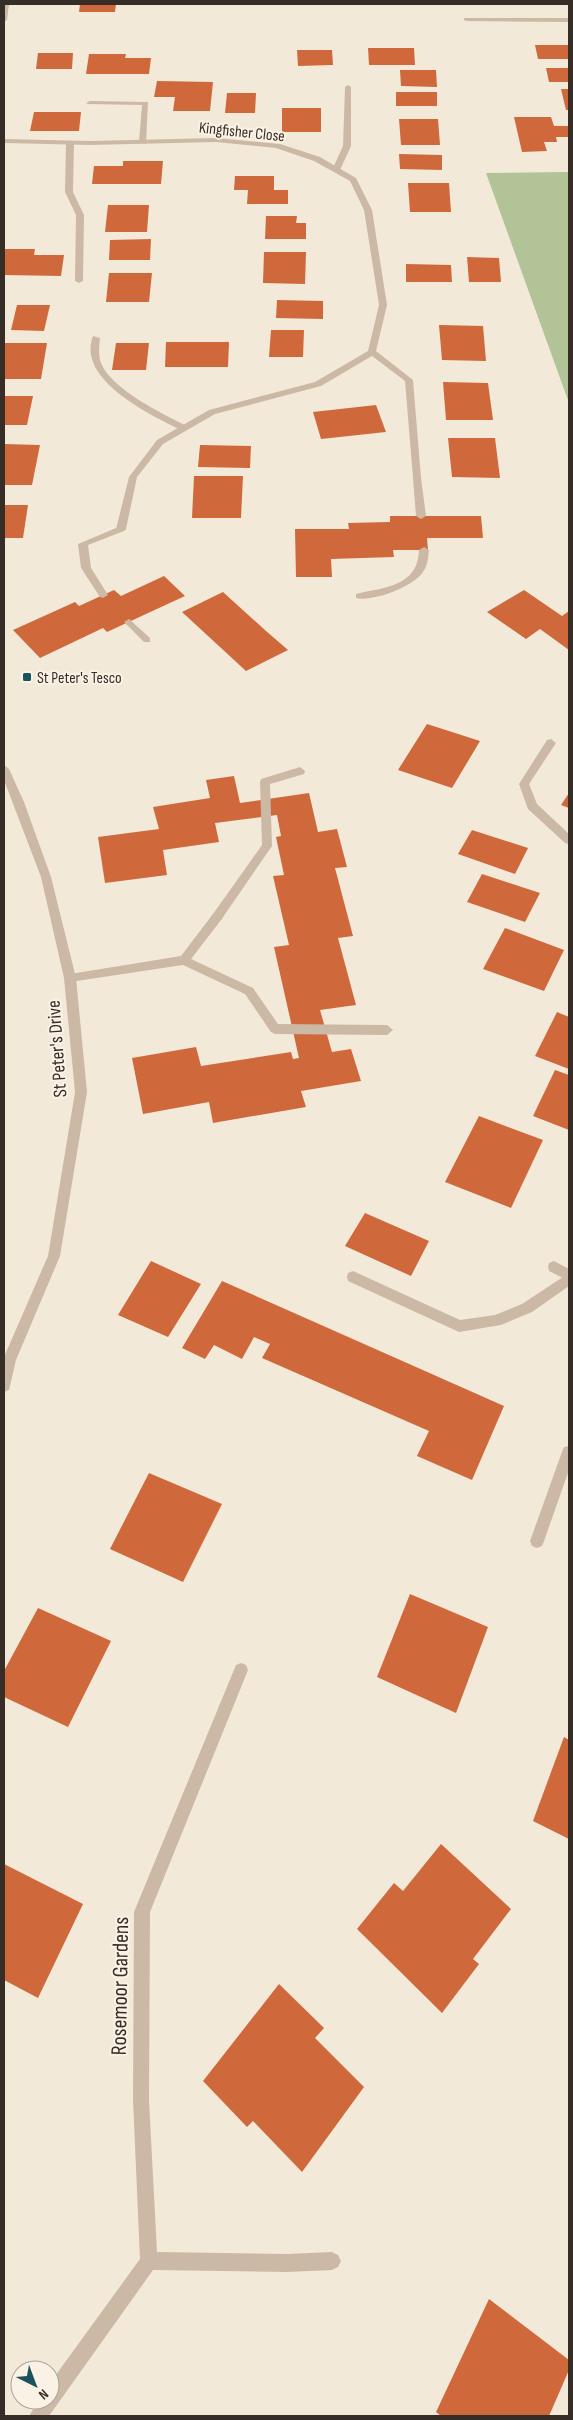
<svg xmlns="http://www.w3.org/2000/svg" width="573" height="2420" viewBox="0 0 573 2420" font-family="'Sofia Sans Condensed',sans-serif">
<rect width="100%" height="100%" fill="#f3e9d9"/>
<path fill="#b2c398" d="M569 172V403L486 173Z"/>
<g fill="#cf693c">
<path d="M80 4H116L115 12H79Z"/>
<path d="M535 45H569V59H538Z"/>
<path d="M368 48H414L415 65H369Z"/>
<path d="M297 50H332L333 65 298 66Z"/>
<path d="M38 53H73L72 69H36Z"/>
<path d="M89 54H126L125 58H151L149 74H86Z"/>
<path d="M546 68H569V82H549Z"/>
<path d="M400 70H436L437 87 401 86Z"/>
<path d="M157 81 213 82 210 111H173L175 97H154Z"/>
<path d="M561 89H569V110H566Z"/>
<rect x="396" y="92" width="41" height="14"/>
<path d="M227 93H256L255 113H225Z"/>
<rect x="282" y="108" width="39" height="24"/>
<path d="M34 112H81L79 131H30Z"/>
<path d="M514 117H551L554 126H569V137H556L557 142H544L547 151 522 152Z"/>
<path d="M399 119H438L440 145H401Z"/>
<path d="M399 154 442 155V170L400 169Z"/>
<path d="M123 161H163L161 184H92L94 166H123Z"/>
<path d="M235 176H274V190H288V204H247L248 190H234Z"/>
<path d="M408 183H449L451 212H410Z"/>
<path d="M108 205H149L147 232H105Z"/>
<path d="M266 216H297L296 223H306V239H265Z"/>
<path d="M151 239 150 260H109L110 240Z"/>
<path d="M4 249H35L34 255H64L61 276 4 275Z"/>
<path d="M264 252H306L305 284 263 283Z"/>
<path d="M467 257 499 258 501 282H469Z"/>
<path d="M406 264 451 265 452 282H406Z"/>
<path d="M109 273H152L149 302H106Z"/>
<path d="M277 300 323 301V319L276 318Z"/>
<path d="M17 305H50L44 331 11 330Z"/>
<path d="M439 325 483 326 486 361 442 360Z"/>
<path d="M271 330H304L303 357H269Z"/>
<path d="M166 342H229L228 367H165Z"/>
<path d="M4 343H47L41 379H4Z"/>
<path d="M116 343H149L146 370H112Z"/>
<path d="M443 382 488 383 493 420H446Z"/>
<path d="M4 396H33L27 425H4Z"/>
<path d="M376 405 386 432 321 439 313 412Z"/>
<path d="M448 438H495L500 478 452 477Z"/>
<path d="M4 444 40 445 32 485H4Z"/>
<path d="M200 445 251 446 250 468 198 467Z"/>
<path d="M194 476H243L241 518H192Z"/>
<path d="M4 505H28L23 538H4Z"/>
<path d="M390 516H481L483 538H427L428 550H393L394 557 331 559 332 577H296L295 529H349L348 523 390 522Z"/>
<path d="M164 576 185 596 107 632 103 628 40 658 13 630 75 602 79 606 114 590 121 596Z"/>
<path d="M524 590 562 616 569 611V650L540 629 526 639 487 612Z"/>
<path d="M223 592 266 631 288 650 246 671 182 612Z"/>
<path d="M427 724 480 741 452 788 398 770Z"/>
<path d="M234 776 240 803 309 793 318 832 337 829 347 867 335 868 353 936 338 938 356 1005 320 1010 332 1052 351 1049 361 1081 301 1091 306 1107 213 1123 209 1102 143 1114 132 1058 196 1047 201 1066 291 1052 293 1059 299 1058 274 947 289 945 273 876 284 875 276 837 281 836 277 815 215 823 219 842 163 850 167 875 105 883 98 837 159 829 153 807 210 798 206 780Z"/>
<path d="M569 793V808L561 805Z"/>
<path d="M472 830 528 848 515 874 458 854Z"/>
<path d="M482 874 540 893 525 922 467 902Z"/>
<path d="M505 928 564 950 544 991 483 969Z"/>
<path d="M557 1012 569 1017V1069L535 1056Z"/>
<path d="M555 1070 569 1075V1130L533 1116Z"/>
<path d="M479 1116 543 1140 511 1208 445 1182Z"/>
<path d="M365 1213 429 1241 411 1276 345 1246Z"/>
<path d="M151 1261 201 1284 168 1337 118 1315Z"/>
<path d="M222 1281 504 1406 472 1480 417 1456 429 1431 262 1358 270 1344 254 1337 242 1359 214 1345 205 1359 182 1348Z"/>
<path d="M149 1473 222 1504 183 1582 110 1549Z"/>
<path d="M410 1594 488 1627 456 1713 377 1677Z"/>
<path d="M38 1608 111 1641 68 1727 4 1697V1671Z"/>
<path d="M564 1737 569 1740V1839L533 1821Z"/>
<path d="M441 1844 511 1909 473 1959 479 1964 442 2013 357 1929 394 1883 403 1891Z"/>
<path d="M4 1864 83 1904 38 1998 4 1980Z"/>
<path d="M279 1984 324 2028 315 2038 364 2087 302 2172 253 2121 247 2127 203 2081Z"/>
<path d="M489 2299 569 2360V2370L549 2416H441L436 2412Z"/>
</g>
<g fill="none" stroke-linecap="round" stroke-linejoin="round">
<g fill="#ccb9a5" fill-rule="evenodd">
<path d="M348 85 351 87V146L340 170 336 172 332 170 343 146 345 87Z"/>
<path d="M90 101 148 102 146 144 139 142 142 105 88 104 86 103Z"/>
<path d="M70 141 74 143 73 192 84 215 83 281 79 283 75 281 76 215 65 192 66 143Z"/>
<path d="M93 336 100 338C99 347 98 357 102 365 112 389 164 415 187 426V430H181C151 415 76 380 93 336Z"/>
<path d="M417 475 421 478 426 516 421 519 416 516 413 478Z"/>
<path d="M121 526 126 529 124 531 88 545 91 568 108 595 103 598 100 597 81 568 78 544Z"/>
<path d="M424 547 429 550C428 558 428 565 423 572 413 587 373 602 356 598V594C384 587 418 587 419 550Z"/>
<path d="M129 619 150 638V642H144L124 622Z"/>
<path d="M551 739 556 743 529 784 537 804 569 834V844L565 843 528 809 519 784 547 740Z"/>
<path d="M300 767 305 771 304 774 270 784 272 846 221 920H213L211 917 213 914 262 845 260 782 261 779Z"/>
<path d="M249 987 253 988 278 1024 387 1025 393 1030 387 1035 275 1034 271 1032 245 994 243 991Z"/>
<path d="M353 1271 460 1320 495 1315 522 1304 569 1273V1286L532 1312 501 1325 459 1332 348 1281 347 1277 348 1273Z"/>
<path d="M569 1446V1470L544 1541 542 1546 537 1548 532 1546 530 1541 562 1452 564 1447Z"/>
</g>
<g fill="#ccb9a5" fill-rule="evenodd">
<path d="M464 18H569V22L466 21 464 20Z"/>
<path d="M216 138 280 144 320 157 356 178 372 210 387 305 376 351 413 380 421 478 417 481 413 478 405 381 372 356 321 386 215 414 163 444 137 477 126 529 121 532 116 529 129 477 157 440 209 410 315 382 368 351 379 305 364 210 350 181 314 161 276 148 216 142 90 145 4 143V139L90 141Z"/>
<path d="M217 913 223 917 221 920 191 959 253 988 255 991 253 994H245L183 965 70 982 64 978 70 974 181 956 213 914Z"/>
<path d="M554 1261 569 1269V1281L549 1271 548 1267 549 1263Z"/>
<path d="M241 1663 246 1665 248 1670 150 1912 149 2100 157 2252 287 2254 332 2252 338 2255 341 2261 338 2267 332 2270 287 2272 153 2270 49 2416H29L39 2400H50V2383L140 2259 133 2100 134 1912 236 1665Z"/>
</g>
<g fill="#ccb9a5" fill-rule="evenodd">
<path d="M4 4H9L7 20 4 22Z"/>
<path d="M4 765 9 769 24 802 51 877 76 978 87 1092 60 1256 16 1360 9 1390 4 1392V1357L48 1256 75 1092 64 978 41 877 4 780Z"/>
</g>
</g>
<rect fill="#19535c" stroke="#fbf2e6" stroke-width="2" x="22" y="672" width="10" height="10" rx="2.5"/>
<g text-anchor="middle" stroke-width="4" stroke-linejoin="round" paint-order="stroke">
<g font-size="16" fill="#372d27" stroke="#fbf2e6">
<text transform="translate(242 131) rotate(6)" y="6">Kingfisher Close</text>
</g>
<g font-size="16" fill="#372d27" stroke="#fbf2e6" text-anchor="start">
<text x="37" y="683">St Peter's Tesco</text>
</g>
<g font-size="19" fill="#372d27" stroke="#fbf2e6">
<text transform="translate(56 1049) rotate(-94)" y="7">St Peter's Drive</text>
</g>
<g font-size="22" fill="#372d27" stroke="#fbf2e6">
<text transform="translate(119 1986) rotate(-89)" y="8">Rosemoor Gardens</text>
</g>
</g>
<rect width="573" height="2420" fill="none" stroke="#372d27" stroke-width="10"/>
<g transform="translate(35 2385) rotate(138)"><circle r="24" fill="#fbf2e6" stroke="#ada39a"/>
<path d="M0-4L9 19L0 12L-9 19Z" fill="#19535c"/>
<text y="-8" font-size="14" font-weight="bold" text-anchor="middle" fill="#372d27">N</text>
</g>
</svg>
